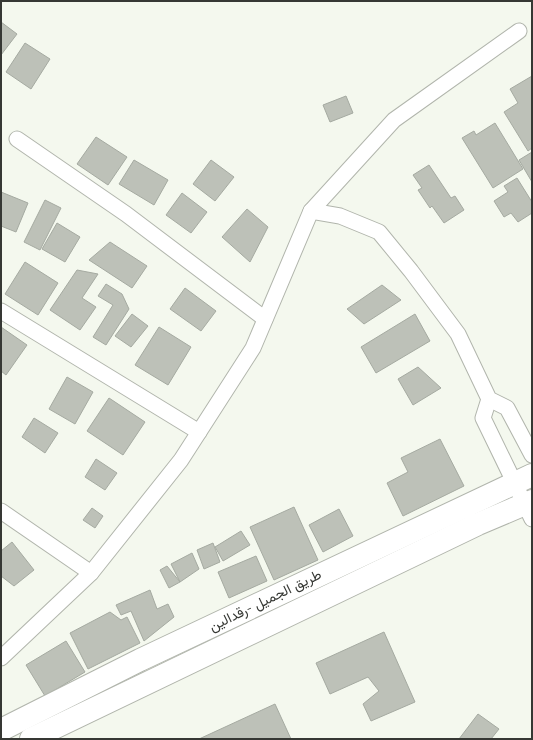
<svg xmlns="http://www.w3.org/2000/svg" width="533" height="740" viewBox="0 0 533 740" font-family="Montserrat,Vazirmatn,sans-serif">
<rect width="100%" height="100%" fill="#f4f8ee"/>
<g fill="#bdc1b8" stroke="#a5aaa1">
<path d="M1 22 17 34 1 55Z"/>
<path d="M25 43 50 59 31 89 6 72Z"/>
<path d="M532 76V148L528 151 504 112 518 103 510 89Z"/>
<path d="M346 96 353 113 330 122 323 105Z"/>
<path d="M495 123 523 169 493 188 462 138 474 131 476 135Z"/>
<path d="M96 137 127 157 108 185 77 164Z"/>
<path d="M532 152V182L519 160Z"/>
<path d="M134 160 168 180 154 205 119 184Z"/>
<path d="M211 160 234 177 215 201 193 184Z"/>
<path d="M429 165 451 198 455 196 464 210 444 223 432 206 430 208 418 190 422 188 413 175Z"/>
<path d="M517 178 532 202V213L518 222 511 213 504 217 494 201 508 192 504 186Z"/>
<path d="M1 192 28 203 16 232 1 226Z"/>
<path d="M182 193 207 212 191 233 166 215Z"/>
<path d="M45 200 61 208 40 250 24 242Z"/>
<path d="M247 209 268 227 250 262 222 237Z"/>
<path d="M57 223 80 237 65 262 42 249Z"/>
<path d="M110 242 147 266 132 288 89 260Z"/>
<path d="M25 262 58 283 38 315 5 294Z"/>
<path d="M77 270 98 274 82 298 96 307 80 330 50 310Z"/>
<path d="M106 284 122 294 129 309 106 345 93 337 113 305 98 296Z"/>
<path d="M382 285 401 300 364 324 347 309Z"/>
<path d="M185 288 216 311 201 331 170 309Z"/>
<path d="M132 314 148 326 131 347 115 336Z"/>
<path d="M415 314 430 341 376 373 361 347Z"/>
<path d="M1 327 27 345 6 375 1 371Z"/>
<path d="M159 327 191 347 168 385 135 365Z"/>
<path d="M418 367 441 388 413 405 398 379Z"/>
<path d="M67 377 93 392 75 424 49 409Z"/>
<path d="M109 398 145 422 123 455 87 431Z"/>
<path d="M34 418 58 433 45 453 22 437Z"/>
<path d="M440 439 464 486 403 516 387 483 408 472 401 458Z"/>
<path d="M96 459 117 473 105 490 85 477Z"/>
<path d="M294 507 318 560 274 580 250 527Z"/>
<path d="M92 508 103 516 95 528 83 520Z"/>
<path d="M339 509 353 536 323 552 309 525Z"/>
<path d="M241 531 250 545 223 561 215 547Z"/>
<path d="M12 542 34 570 14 586 1 576V551Z"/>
<path d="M213 543 220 562 204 569 197 550Z"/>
<path d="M192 553 199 569 180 582 171 564Z"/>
<path d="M256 556 267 581 229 598 218 572Z"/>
<path d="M167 566 180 582 169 588 160 570Z"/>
<path d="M150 590 157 609 168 604 174 617 144 641 131 611 121 615 116 605Z"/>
<path d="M110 612 121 620 127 617 140 643 88 669 70 633Z"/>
<path d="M384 632 415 702 371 721 363 704 379 691 368 677 330 694 316 663Z"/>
<path d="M66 641 85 672 45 696 26 665Z"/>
<path d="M275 704 291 739H199Z"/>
<path d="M478 714 499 729 491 739H459Z"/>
</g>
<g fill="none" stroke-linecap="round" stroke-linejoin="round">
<g stroke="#b1b5ac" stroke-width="17">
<g id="minor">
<path d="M17 139 126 214 265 319"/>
<path d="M311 211 340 216 379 232 411 271 458 334 489 399 507 408 532 455"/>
<path d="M1 311 199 432"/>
<path d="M489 399 483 418 532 519"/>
<path d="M1 511 91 573"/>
<path d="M1 658 91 573 181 460 253 348 311 211 394 120 519 31"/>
</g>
</g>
<g stroke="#b1b5ac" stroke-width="24">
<g id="primary">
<path d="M1 730 140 660 532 475"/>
<path d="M31 739 478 524 532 501"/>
</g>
</g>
<use href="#minor" stroke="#fff" stroke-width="15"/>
<use href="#primary" stroke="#fff" stroke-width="22"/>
</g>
<g text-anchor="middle" stroke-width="3" stroke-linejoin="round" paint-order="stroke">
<g font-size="14" fill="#363834" stroke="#fff">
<text transform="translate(265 600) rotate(-26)" y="5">طريق الجميل -رقدالين</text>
</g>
</g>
<rect width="533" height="740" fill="none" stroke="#363834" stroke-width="4"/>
</svg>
